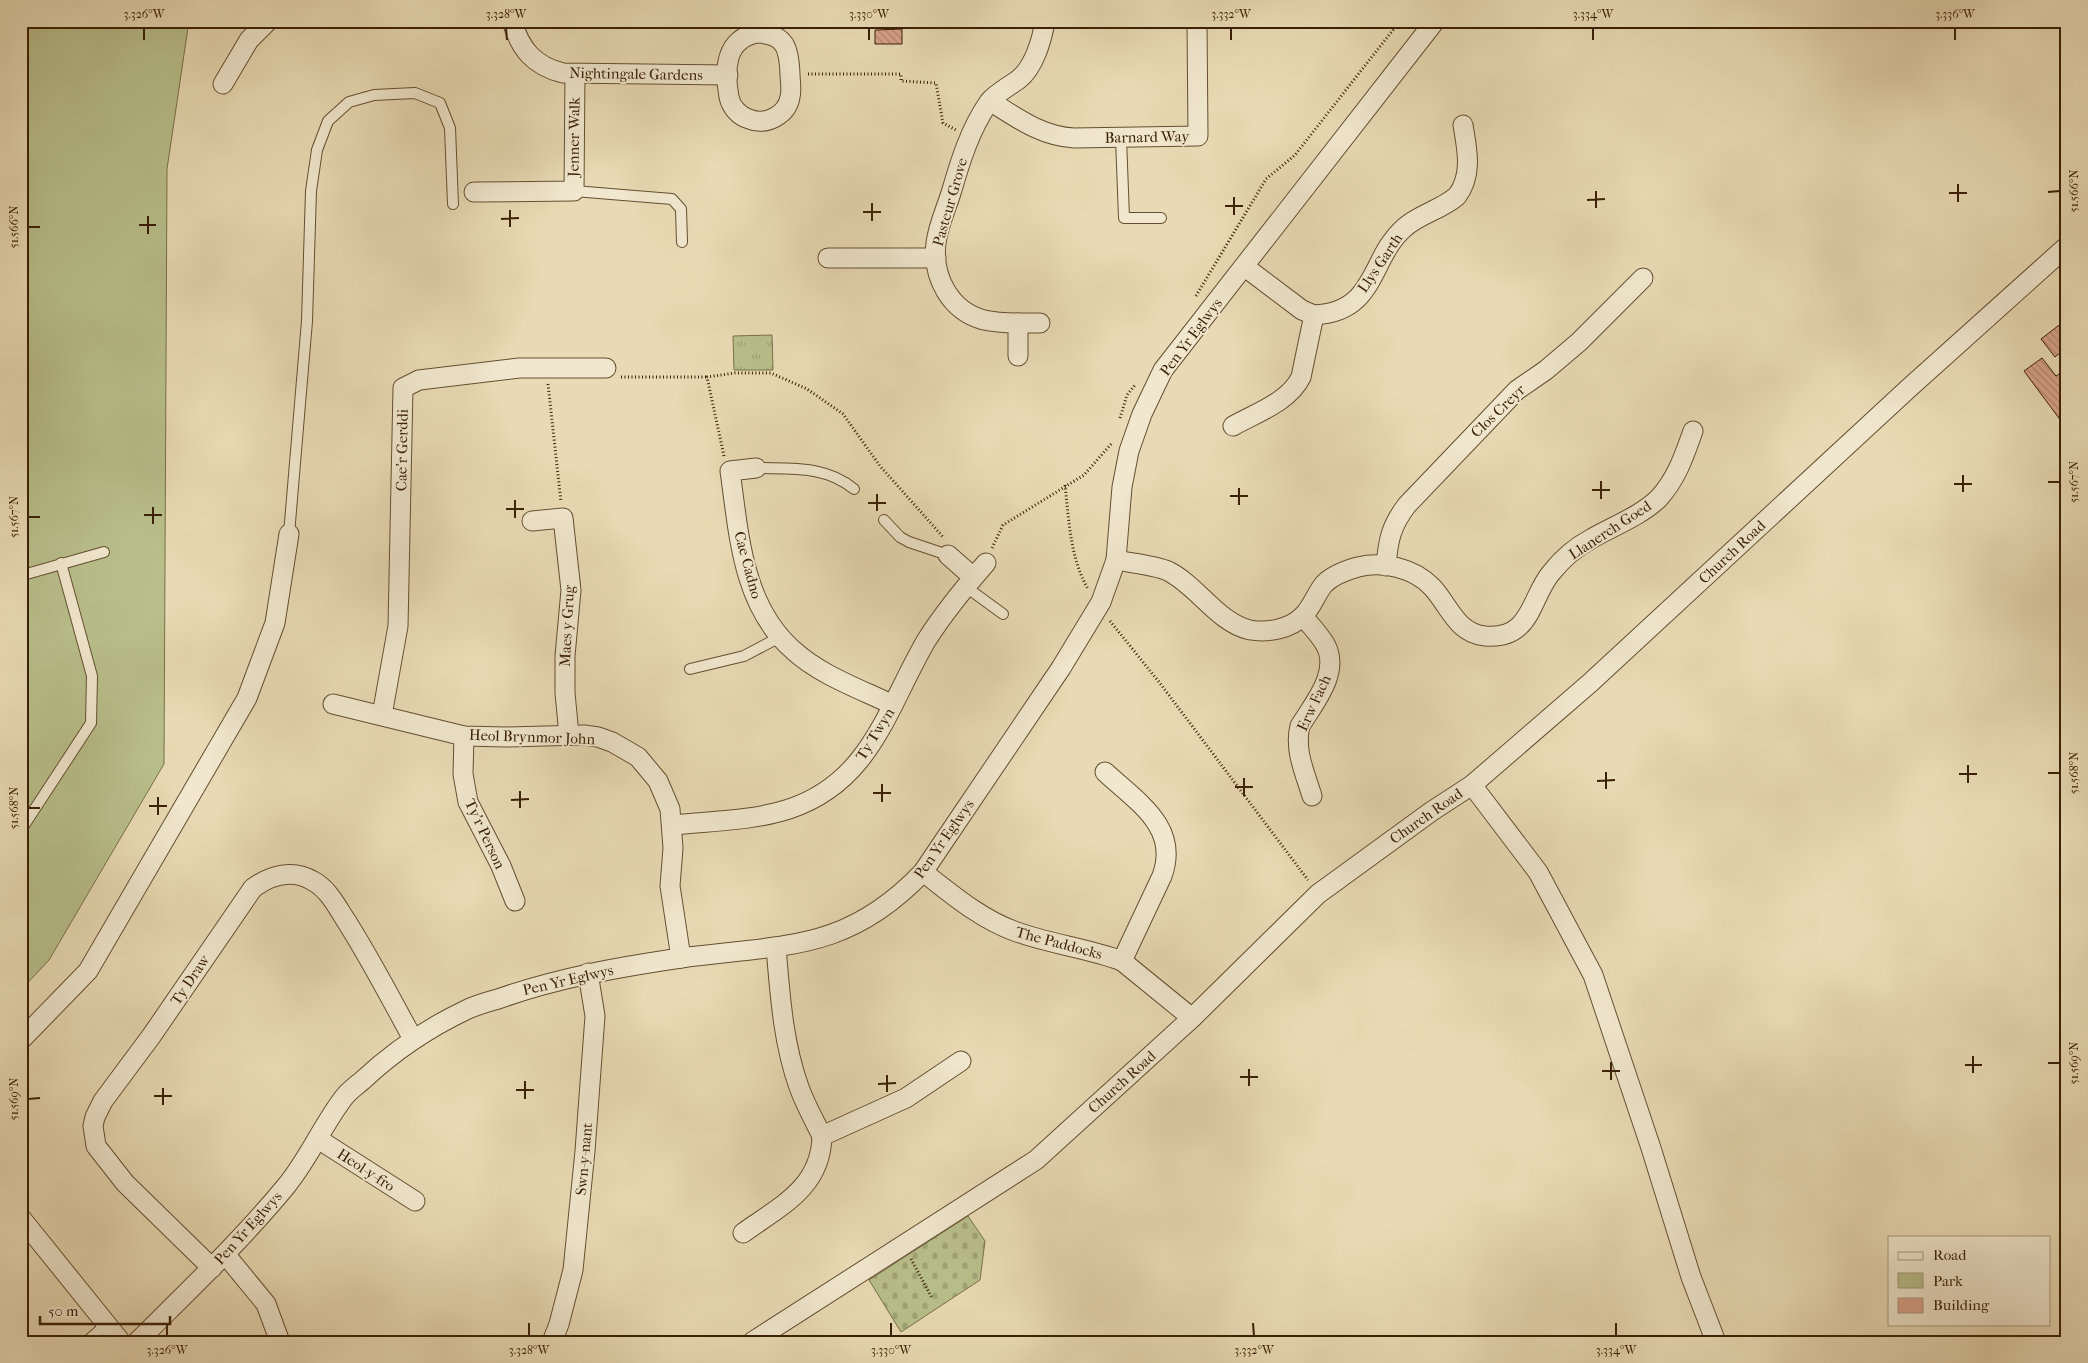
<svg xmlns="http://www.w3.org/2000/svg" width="2088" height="1363" viewBox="0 0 2088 1363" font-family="'IM FELL French Canon',serif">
<defs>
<pattern id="cemetery-stones" width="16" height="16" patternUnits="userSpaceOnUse" patternTransform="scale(1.25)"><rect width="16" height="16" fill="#b8bf8b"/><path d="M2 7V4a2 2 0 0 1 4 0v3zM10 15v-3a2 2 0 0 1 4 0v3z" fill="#9fa476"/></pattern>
<pattern id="park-tufts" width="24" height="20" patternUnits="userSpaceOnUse" patternTransform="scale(1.25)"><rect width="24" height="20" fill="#b8bf8b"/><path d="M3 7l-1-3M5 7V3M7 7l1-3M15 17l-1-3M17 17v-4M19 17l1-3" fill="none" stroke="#9fa476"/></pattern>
<pattern id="building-back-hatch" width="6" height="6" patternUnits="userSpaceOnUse" patternTransform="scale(1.25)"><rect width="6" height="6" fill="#d8a28c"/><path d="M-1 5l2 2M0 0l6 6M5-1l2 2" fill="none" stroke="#b08470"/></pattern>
</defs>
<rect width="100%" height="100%" fill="#e8dab4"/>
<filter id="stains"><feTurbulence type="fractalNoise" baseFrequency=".004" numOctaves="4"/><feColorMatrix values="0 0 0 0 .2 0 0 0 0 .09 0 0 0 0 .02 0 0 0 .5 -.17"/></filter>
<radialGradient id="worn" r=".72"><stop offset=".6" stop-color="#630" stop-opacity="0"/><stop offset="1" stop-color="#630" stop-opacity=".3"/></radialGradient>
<path fill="#b8bf8b" stroke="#797048" d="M21 21H189L167 169 164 764 49 960 21 990Z"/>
<path fill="url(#cemetery-stones)" stroke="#797048" d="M968 1216 985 1241 980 1280 901 1332 869 1280Z"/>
<path fill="url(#park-tufts)" stroke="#797048" d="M772 335 773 370H734L733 336Z"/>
<g fill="url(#building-back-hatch)" stroke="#3a2004">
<path d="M902 29V44H875V30Z"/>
<path d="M2067 319V347L2055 357 2041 339Z"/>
<path d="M2042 358 2056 376 2067 369V429L2024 371Z"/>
</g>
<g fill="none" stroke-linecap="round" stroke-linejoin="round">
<g stroke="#664e30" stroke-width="12">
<g id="service">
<path d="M1121 138 1124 218H1161"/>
<path d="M574 191 672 199 681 209 682 242"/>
<path d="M756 468C791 469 825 465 854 489"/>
<path d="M884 520 900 537 909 542 948 555"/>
<path d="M289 534 307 321 311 191 317 150 328 121 349 102 374 95 415 93 440 103 450 128 453 204"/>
<path d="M23 575 104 552"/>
<path d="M966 587 1003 614"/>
<path d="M690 669 744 656 780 637"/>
<path d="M21 830 91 723 92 676 61 563"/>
<path d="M86 1342 107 1324"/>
</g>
</g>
<g stroke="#664e30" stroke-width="21">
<g id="minor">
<path d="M512 21C520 49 534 66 563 73L728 75"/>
<path d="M757 33C786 34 789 49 790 74 790 81 792 90 790 97 787 115 766 126 749 119 739 116 731 107 729 97 724 70 725 39 757 33Z"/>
<path d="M223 84 249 40 268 21"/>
<path d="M990 101C1017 118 1041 136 1074 138L1198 136 1197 21"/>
<path d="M474 192 574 191 575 74"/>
<path d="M828 258H936"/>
<path d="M1314 315C1377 312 1369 259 1404 228 1419 214 1441 210 1457 196 1473 175 1467 149 1463 125"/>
<path d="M1018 323V356"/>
<path d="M1040 323C1022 323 1002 324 984 320 950 311 932 277 936 243 938 226 946 209 951 193 960 162 970 129 989 102 996 93 1010 86 1019 79 1034 67 1042 40 1045 21"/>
<path d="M1233 426C1256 413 1289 402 1301 377L1314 315 1302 310 1245 267"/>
<path d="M756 468 730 471C739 534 742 605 793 650 820 675 860 689 893 705"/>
<path d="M532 521 563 518 571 590 565 656V693L569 735"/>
<path d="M948 555 973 577"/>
<path d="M1116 560C1131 563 1155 565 1168 571 1198 586 1218 623 1250 630 1268 633 1290 629 1303 616 1312 607 1316 594 1324 584 1332 576 1347 570 1358 567 1383 561 1414 568 1432 587 1449 605 1456 633 1485 636 1532 640 1530 598 1551 573 1562 559 1576 547 1591 539 1613 526 1641 516 1659 498 1677 478 1684 456 1693 431"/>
<path d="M1386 566C1388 540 1391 526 1407 505L1517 390 1546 370 1579 342 1643 278"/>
<path d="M1303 616C1310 625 1319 634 1325 644 1341 672 1314 703 1300 726 1294 750 1305 773 1312 796"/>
<path d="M333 704 464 736 505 737 584 735 598 737 612 742 638 757 658 781 670 809 673 848 670 886 681 958"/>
<path d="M382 715 398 626 403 388 419 380 519 368H606"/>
<path d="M464 736 463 774 468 802 501 866 515 901"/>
<path d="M1472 785 1538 872 1593 975 1651 1148 1691 1277 1716 1342"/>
<path d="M672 825C710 821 753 821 789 809 871 782 887 708 926 641 943 614 965 587 986 563"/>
<path d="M923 872C952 894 979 918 1014 931 1049 944 1087 948 1122 961L1162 876C1180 827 1137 802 1105 772"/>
<path d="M776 947C780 994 783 1043 799 1087 805 1104 814 1120 822 1136"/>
<path d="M1122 961 1192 1018"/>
<path d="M21 1040 88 971 247 698 275 623 289 534"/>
<path d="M318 1139 415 1201"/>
<path d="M21 1218 121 1342"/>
<path d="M743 1233C780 1206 821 1188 822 1136L906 1098 961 1061"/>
<path d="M225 1254 266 1304 280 1342"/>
<path d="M212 1268 125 1183 96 1146 93 1126 95 1117 103 1101 152 1035 253 888C271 875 293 869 313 881 328 889 336 905 345 919 370 958 391 999 413 1039"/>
<path d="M137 1342C188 1291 241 1241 287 1185 308 1159 322 1127 342 1100 347 1092 356 1086 363 1080 393 1052 428 1028 466 1010 476 1005 487 1002 498 999 557 978 619 967 681 958 783 944 846 953 923 872L1061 668 1101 602 1116 560 1122 487 1129 451 1142 414 1163 370 1435 21"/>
<path d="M552 1342 559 1324 573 1270 585 1151 595 1016 588 973"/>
<path d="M752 1342 1036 1160 1192 1018 1318 894 1432 811 1472 785 1590 683 1909 388 2067 246"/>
</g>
</g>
<g stroke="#3a2004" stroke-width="3" stroke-dasharray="1 2.5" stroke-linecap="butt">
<path d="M808 74H901V81L936 83 943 123 956 130"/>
<path d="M1196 296 1266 179 1295 155 1400 21"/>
<path d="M621 377H707"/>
<path d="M548 384 561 502"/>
<path d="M1120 418 1127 395 1135 385"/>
<path d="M724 456 707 377 735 373H771L807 389 843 414 880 466 944 538"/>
<path d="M1065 485C1069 520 1070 558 1088 589"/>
<path d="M992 548 1003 525 1084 475 1112 443"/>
<path d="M1110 621 1159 682 1308 880"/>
<path d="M911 1259 932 1298"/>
</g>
<use href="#service" stroke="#f0e7ce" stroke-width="10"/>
<use href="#minor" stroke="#f0e7ce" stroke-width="19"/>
</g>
<path fill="none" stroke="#3a2004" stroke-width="2" d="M144 28V40M506 28 507 40M869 28V40M1231 28V40M1593 28V40M1955 28V40M1958 184V202M1596 191V208M2048 192 2060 191M1949 193H1967M1234 197V215M1587 200 1605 199M872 203V221M1225 206H1243M510 210V227M863 212H881M148 216V234M501 219 519 218M139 225H156M28 227H40M1963 475V492M1601 481V499M2048 482H2060M1954 484H1972M1239 488V505M1592 490H1610M877 494V511M1230 496H1248M515 500V518M868 503H886M153 507V524M506 509H524M144 515H162M28 517H40M1968 765V783M1606 772V789M2048 773H2060M1959 774H1977M1244 778V796M1597 781 1615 780M882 784V802M1235 787H1253M520 791V808M873 793H891M158 797V815M511 800 529 799M149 806H167M28 808H40M1973 1056V1073M1611 1062V1080M2048 1063H2060M1965 1065H1982M1249 1069V1086M1602 1071H1620M887 1075V1092M1240 1077H1258M525 1081V1099M878 1084 896 1083M163 1088V1105M516 1090H534M154 1096H172M28 1099 40 1098M167 1323V1336M529 1323V1336M891 1323V1336M1253 1323 1254 1336M1616 1323V1336"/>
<g text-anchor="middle" stroke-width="4" stroke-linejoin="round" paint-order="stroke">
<g font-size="15" fill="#3a2004" stroke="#f0e7ce">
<text transform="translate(636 74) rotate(1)" y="5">Nightingale Gardens</text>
<text transform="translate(574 137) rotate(-89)" y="5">Jenner Walk</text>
<text transform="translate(1147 137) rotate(-1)" y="5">Barnard Way</text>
<text transform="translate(950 202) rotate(-74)" y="5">Pasteur Grove</text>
<text transform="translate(1380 263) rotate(-56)" y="5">Llys Garth</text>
<text transform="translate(1191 337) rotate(-53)" y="5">Pen Yr Eglwys</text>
<text transform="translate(1498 411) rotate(-44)" y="5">Clos Creyr</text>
<text transform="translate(402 450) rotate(-89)" y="5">Cae'r Gerddi</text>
<text transform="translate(1610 530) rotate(-33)" y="5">Llanerch Goed</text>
<text transform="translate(1732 552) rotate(-43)" y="5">Church Road</text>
<text transform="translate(748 565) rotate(75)" y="5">Cae Cadno</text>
<text transform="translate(567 626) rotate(-87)" y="5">Maes y Grug</text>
<text transform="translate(1314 703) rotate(-65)" y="5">Erw Fach</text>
<text transform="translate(875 734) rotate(-58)" y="5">Ty Twyn</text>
<text transform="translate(532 737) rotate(2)" y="5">Heol Brynmor John</text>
<text transform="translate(1426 816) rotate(-35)" y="5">Church Road</text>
<text transform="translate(485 834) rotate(65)" y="5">Ty'r Person</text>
<text transform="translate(944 839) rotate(-55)" y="5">Pen Yr Eglwys</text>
<text transform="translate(1059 943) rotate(15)" y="5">The Paddocks</text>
<text transform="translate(190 980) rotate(-56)" y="5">Ty Draw</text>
<text transform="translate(568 980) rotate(-13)" y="5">Pen Yr Eglwys</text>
<text transform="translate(1122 1082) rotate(-42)" y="5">Church Road</text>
<text transform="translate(584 1159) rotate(-85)" y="5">Swn-y-nant</text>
<text transform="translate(366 1170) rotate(33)" y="5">Heol-y-fro</text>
<text transform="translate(248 1228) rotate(-48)" y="5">Pen Yr Eglwys</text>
</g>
</g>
<rect width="2088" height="1363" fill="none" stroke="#e8dab4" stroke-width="55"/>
<rect x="1888" y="1236" width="162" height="90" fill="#f0e7ce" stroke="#a7977d"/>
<rect x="1898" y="1252" width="25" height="8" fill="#f0e7ce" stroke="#a7977d"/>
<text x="1933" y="1260" font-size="15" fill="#3a2004">Road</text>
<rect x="1898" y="1273" width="25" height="15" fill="#b8bf8b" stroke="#a7977d"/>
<text x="1933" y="1286" font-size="15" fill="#3a2004">Park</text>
<rect x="1898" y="1298" width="25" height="15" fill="#d8a28c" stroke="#a7977d"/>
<text x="1933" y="1310" font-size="15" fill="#3a2004">Building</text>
<path d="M40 1316v8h130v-8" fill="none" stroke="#3a2004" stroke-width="2.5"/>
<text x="48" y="1316" font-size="15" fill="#3a2004" stroke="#f0e7ce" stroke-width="4" paint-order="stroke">50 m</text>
<rect x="28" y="28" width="2032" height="1308" fill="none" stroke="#3a2004" stroke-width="2"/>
<g font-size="12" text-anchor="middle" fill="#3a2004">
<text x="144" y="18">3.326°W</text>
<text x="506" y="18">3.328°W</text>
<text x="869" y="18">3.330°W</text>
<text x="1231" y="18">3.332°W</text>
<text x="1593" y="18">3.334°W</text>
<text x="1955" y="18">3.336°W</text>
<text transform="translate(2074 191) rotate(-90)" y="4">51.566°N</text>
<text transform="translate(14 227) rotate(-90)" y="4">51.566°N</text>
<text transform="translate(2074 482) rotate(-90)" y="4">51.567°N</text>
<text transform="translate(14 517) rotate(-90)" y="4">51.567°N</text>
<text transform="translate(2074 773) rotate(-90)" y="4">51.568°N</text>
<text transform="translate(14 808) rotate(-90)" y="4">51.568°N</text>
<text transform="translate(2074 1063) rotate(-90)" y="4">51.569°N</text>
<text transform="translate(14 1099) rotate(-90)" y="4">51.569°N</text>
<text x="167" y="1354">3.326°W</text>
<text x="529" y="1354">3.328°W</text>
<text x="891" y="1354">3.330°W</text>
<text x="1254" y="1354">3.332°W</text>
<text x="1616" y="1354">3.334°W</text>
</g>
<rect width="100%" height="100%" filter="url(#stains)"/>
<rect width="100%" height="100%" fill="url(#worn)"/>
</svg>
